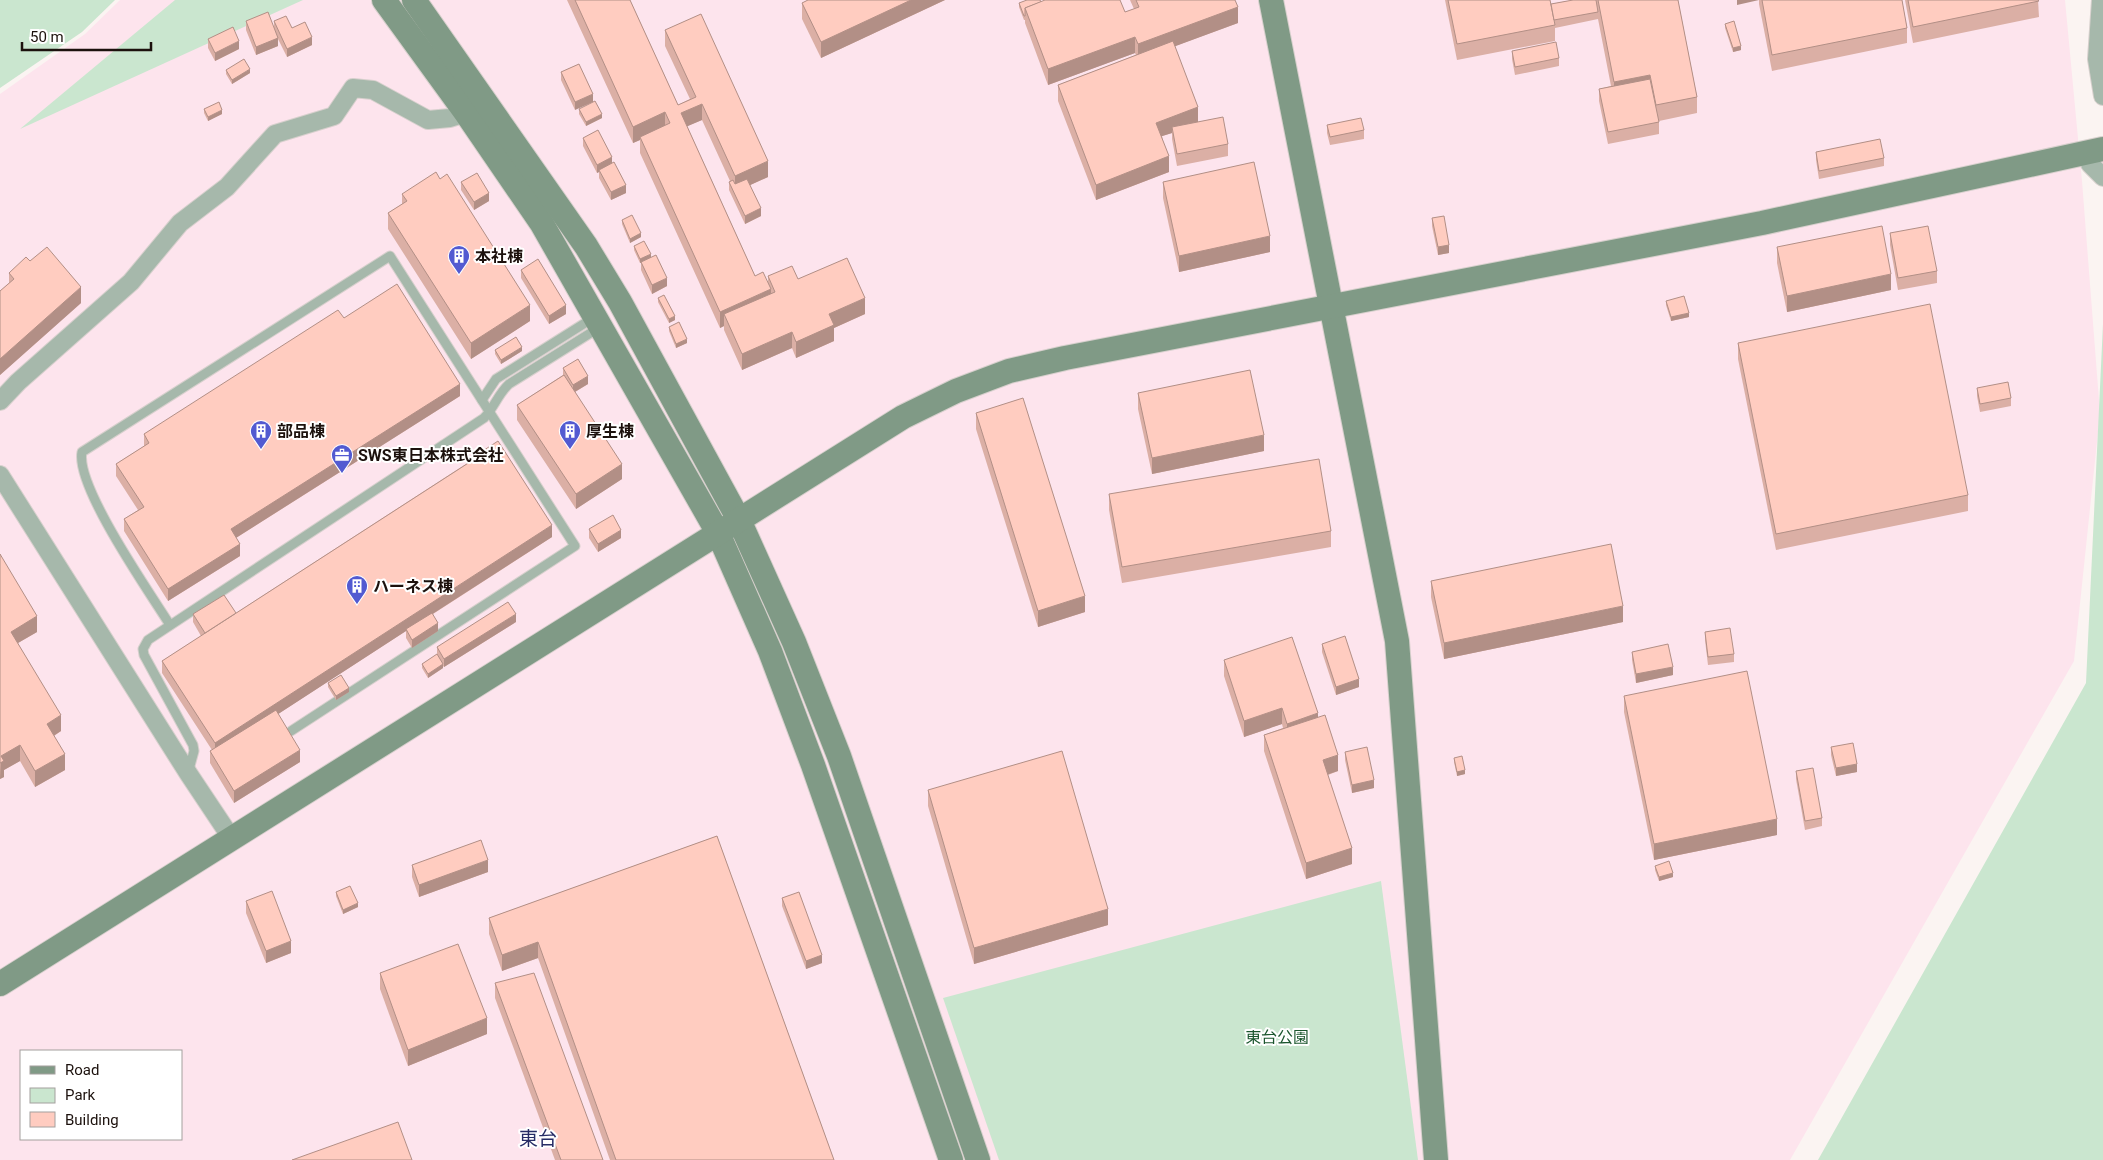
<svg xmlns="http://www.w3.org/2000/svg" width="2103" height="1160" viewBox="0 0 2103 1160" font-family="Roboto,'Noto Sans JP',sans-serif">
<rect width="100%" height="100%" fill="#fbf4f2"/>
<path fill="#fde4ed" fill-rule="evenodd" d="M120 0H2065L2082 181 2100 413 2074 661 1790 1160H0V94L85 34ZM21 1051H181V1139H21Z"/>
<g fill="#cae6cf">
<path d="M0 0H115L82 32 0 88Z"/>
<path d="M175 0H303L20 129Z"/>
<path d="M2103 324V1160H1818L2086 683Z"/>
<path d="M1381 881 1418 1160H999L943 998Z"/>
</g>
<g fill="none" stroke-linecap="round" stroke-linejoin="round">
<g stroke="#d7d0cd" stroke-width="11">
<g id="lane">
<path d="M482 400 496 379 593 318"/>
<path d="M170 625C150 593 75 486 82 452L390 256 575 546 291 731"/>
<path d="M188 773 194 751 193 745 144 655 143 649 148 640 484 418C494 408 498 394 509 384L600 327"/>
</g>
</g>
<g stroke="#d7d0cd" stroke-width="20">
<g id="street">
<path d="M2101 0 2097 59 2103 96"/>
<path d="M2089 153 2090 164 2103 177"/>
<path d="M0 401 18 382 131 282 180 223 227 187 275 134 334 116 353 88 373 90 428 120 450 118 466 113"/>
<path d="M0 475 188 773 232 839"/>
</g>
</g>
<g stroke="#d7d0cd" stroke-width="26">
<g id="secondary">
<path d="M384 0 466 113 542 224 718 533 770 651 813 765 951 1160"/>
<path d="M414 0 586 246 620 302 739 520 794 642 839 756 978 1160"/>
<path d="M1271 0 1397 641 1436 1160"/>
<path d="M0 984 903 417 956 391 1009 371 1065 358 1762 223 2103 149"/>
</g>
</g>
<use href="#lane" stroke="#a6b8ab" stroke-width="9"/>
<use href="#street" stroke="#a6b8ab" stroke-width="18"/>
<use href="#secondary" stroke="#809a86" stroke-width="24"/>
</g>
<g fill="#dbafa5">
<path d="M567 0H630L678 105 690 99 665 46V30L768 177 750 185 761 216 745 224 729 190V182L730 181 702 120 687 126 755 276 768 282V276L798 279 865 314 834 328V341L796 358 792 348 742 370 724 330V326L720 328 640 153V140L633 143Z"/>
<path d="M808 0H945L821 58 802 19V3Z"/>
<path d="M1130 0H1235L1238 23 1175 46 1198 122 1228 144V156L1177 166 1172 139V133L1162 136 1169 172 1096 200 1058 101V85L1136 55 1135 53 1048 85 1025 23V20H1024L1019 7V3L1041 2 1125 12 1134 9Z"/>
<path d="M1445 0H1550L1551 4 1573 0H1678L1697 97V113L1659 121V134L1608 144 1599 101V89L1611 86 1598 19 1555 28V41L1457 60Z"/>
<path d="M1759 0H1902L1907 28V43L1772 71 1759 4Z"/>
<path d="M1905 0H2038L2039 17 1913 43Z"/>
<path d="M246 21 274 27V21L292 28 312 45 287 57 278 39V46L256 55 246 30Z"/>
<path d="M1725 24 1741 50 1733 52 1725 28Z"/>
<path d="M208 39 239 49 215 61 208 48Z"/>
<path d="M1512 51 1559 58V66L1515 75 1512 59Z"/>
<path d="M579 64 575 110 561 80V72Z"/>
<path d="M226 70 250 73 232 84 226 74Z"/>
<path d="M204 109 222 114 208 121 204 113Z"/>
<path d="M579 109 602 118 586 126 579 114Z"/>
<path d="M1327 125 1364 130V139L1330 145 1327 133Z"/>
<path d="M583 138 612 163 626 193 611 200 599 178V172L597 173 583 146Z"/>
<path d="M1816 152 1884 158V166L1819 179 1816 160Z"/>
<path d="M461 182 489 201 474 210 461 190Z"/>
<path d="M1163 182 1270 252 1179 272 1163 198Z"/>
<path d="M402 194 530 321 471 359 388 229V213L402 204Z"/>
<path d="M1432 218 1449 253 1438 255 1432 226Z"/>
<path d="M622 220 641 237 630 243 622 224Z"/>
<path d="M1890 233 1937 271V283L1898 290 1890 245Z"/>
<path d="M634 246 651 257 667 286 652 294 641 270V263H640L634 250Z"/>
<path d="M1777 247 1891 290 1787 312 1777 263Z"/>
<path d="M30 261 81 303 0 375V291L9 283V273Z"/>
<path d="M521 270 566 314 549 324 521 278Z"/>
<path d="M658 298 675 320 669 323 658 302Z"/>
<path d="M1666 301 1689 317 1671 321 1666 305Z"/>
<path d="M344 318 460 396 236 538 240 556 168 601 124 531V519L138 510 116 476V464L144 446V434Z"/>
<path d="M669 327 687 343 676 348 669 331Z"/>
<path d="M1738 343 1968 495V511L1776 550 1738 359Z"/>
<path d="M495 350 522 351 501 364 495 354Z"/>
<path d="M563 368 588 384 575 392 622 479 576 509 517 420V405L563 375Z"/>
<path d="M1977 388 2011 398V406L1980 412 1977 396Z"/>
<path d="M1138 393 1264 451 1152 474 1138 409Z"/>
<path d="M976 413 1085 612 1038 627 976 429Z"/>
<path d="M472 458 552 537 433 614 438 631 412 648 406 638V631L278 714 300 762 234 803 210 763V751L212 750 162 673V661L201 636 193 622V614L236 613 472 460Z"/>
<path d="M1109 494 1331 531V547L1122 583 1109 510Z"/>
<path d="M589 529 621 538 598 552 589 538Z"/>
<path d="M0 554 37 632 18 643 61 731 54 736 65 770 35 787 20 761 4 770V777L0 779Z"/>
<path d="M1431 581 1623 622 1444 659 1431 597Z"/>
<path d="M516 622 444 667 443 666V668L428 678 422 668V664L437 655V647Z"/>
<path d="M1705 632 1734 654V662L1708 665 1705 640Z"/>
<path d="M1322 644 1359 687 1336 695 1322 652Z"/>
<path d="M1632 652 1673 675 1636 683 1632 660Z"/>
<path d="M1224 660 1318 717 1338 771 1328 775 1352 864 1306 879 1264 751V735L1283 728 1282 724 1244 737 1224 676Z"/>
<path d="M328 683 349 692 336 700 328 687Z"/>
<path d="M1624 696 1777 835 1654 860 1624 712Z"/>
<path d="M1831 747 1857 772 1836 776 1831 755Z"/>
<path d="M1345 752 1374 788 1352 793 1345 760Z"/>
<path d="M1454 758 1465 774 1457 776 1454 762Z"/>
<path d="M1796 771 1822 818V826L1805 830 1796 779Z"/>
<path d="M928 790 1108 925 974 964 928 806Z"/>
<path d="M717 836 834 1160H610L538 958 502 971 489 934V918Z"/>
<path d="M412 865 488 872 419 897 412 877Z"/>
<path d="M1655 866 1673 877 1659 881 1655 870Z"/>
<path d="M336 892 358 907 343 914 336 896Z"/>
<path d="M782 898 822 963 806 969 782 906Z"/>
<path d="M246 901 291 953 266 963 246 913Z"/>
<path d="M380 973 487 1034 408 1066 380 989Z"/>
<path d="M495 983 603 1160H555L495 998Z"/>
</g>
<g fill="#b28f86">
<path d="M911 0H945L821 58V42Z"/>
<path d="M1737 0H1759L1737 5Z"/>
<path d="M1238 7V23L1138 60V44Z"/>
<path d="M312 37V45L287 57V49Z"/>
<path d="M1135 37V53L1048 85V69Z"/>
<path d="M278 38V46L256 55V47Z"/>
<path d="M239 41V49L215 61V53Z"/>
<path d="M1741 46V50L1733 52V48Z"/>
<path d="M250 69V73L232 84V80Z"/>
<path d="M1650 75V91L1614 98V82Z"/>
<path d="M593 94V102L575 110V102Z"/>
<path d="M702 104V120L681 129V113Z"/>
<path d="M1198 107V122L1172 127V133L1156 138V123Z"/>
<path d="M222 110V114L208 121V117Z"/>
<path d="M665 112V128L640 137V140L633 143V127Z"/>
<path d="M602 114V118L586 126V122Z"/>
<path d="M1169 156V172L1096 200V185Z"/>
<path d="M612 157V166L599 170V172L597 173V165Z"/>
<path d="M768 161V177L735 192V176Z"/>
<path d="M626 185V193L611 200V192Z"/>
<path d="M489 193V201L474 210V202Z"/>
<path d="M761 208V216L745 224V216Z"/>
<path d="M641 233V237L630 243V239Z"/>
<path d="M1270 236V252L1179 272V256Z"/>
<path d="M1449 245V253L1438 255V247Z"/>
<path d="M651 254V258L640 263V259Z"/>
<path d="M1891 274V290L1787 312V296Z"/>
<path d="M667 278V286L652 294V285Z"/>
<path d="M81 287V303L0 375V359Z"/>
<path d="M771 289V304L724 314V326L720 328V312Z"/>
<path d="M865 298V314L834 328V341L796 358V342L829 314Z"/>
<path d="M530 305V321L471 359V343Z"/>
<path d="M566 305V314L549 324V316Z"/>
<path d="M1689 313V317L1671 321V317Z"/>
<path d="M675 316V320L669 323V319Z"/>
<path d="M792 332V348L742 370V354Z"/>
<path d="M687 339V343L676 348V344Z"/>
<path d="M522 347V351L501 364V360Z"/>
<path d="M588 376V384L573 393V385Z"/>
<path d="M460 384V396L231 541V529Z"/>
<path d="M1264 435V451L1152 474V458Z"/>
<path d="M622 464V479L576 509V494Z"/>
<path d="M552 525V537L406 631V629V631L215 755V743Z"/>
<path d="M621 530V538L598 552V544Z"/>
<path d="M240 544V556L168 601V589Z"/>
<path d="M1085 596V612L1038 627V611Z"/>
<path d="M1623 606V622L1444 659V643Z"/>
<path d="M516 614V622L444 667V659Z"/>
<path d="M37 616V632L11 647V632Z"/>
<path d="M438 623V631L412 648V640Z"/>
<path d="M443 664V668L428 678V674Z"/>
<path d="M1673 667V675L1636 683V674Z"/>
<path d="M1359 679V687L1336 695V687Z"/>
<path d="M349 688V692L336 700V696Z"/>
<path d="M1282 708V724L1244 737V721Z"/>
<path d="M1318 713V729L1287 739V724Z"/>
<path d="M61 715V731L47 740V724Z"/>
<path d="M20 745V761L4 770V777L0 779 1 756Z"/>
<path d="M300 750V762L234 803V791Z"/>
<path d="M65 754V770L35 787V771Z"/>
<path d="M1338 755V771L1323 776V760Z"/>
<path d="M1857 764V772L1836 776V768Z"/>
<path d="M1465 770V774L1457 776V772Z"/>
<path d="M1374 780V788L1352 793V785Z"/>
<path d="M1777 819V835L1654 860V844Z"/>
<path d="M1352 848V864L1306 879V863Z"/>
<path d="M488 860V872L419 897V885Z"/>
<path d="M1673 873V877L1659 881V877Z"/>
<path d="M358 903V907L343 914V910Z"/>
<path d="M1108 909V925L974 964V948Z"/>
<path d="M291 941V953L266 963V951Z"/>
<path d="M538 942V958L502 971V955Z"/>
<path d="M822 955V963L806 969V961Z"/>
<path d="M487 1018V1034L408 1066V1050Z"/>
</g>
<g fill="#ffccc0" stroke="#b28f86">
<path d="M575 0H630L678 105 696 97 665 30 701 14 768 161 735 176 702 104 681 113 755 276 763 272 771 289 720 312 640 137 670 123 665 112 633 127Z"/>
<path d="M808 0H911L821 42 802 3Z"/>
<path d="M1027 0H1040L1041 2 1025 8V16H1024L1019 3Z"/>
<path d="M1045 0H1120L1125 12 1139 7 1136 0H1235L1238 7 1138 44 1135 37 1048 69 1025 8Z"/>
<path d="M1448 0H1550L1555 25 1457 44Z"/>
<path d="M1573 0H1596L1598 12 1554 20 1551 4Z"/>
<path d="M1598 0H1678L1697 97 1656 105 1650 75 1614 82Z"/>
<path d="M1762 0H1902L1907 28 1772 55Z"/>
<path d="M1908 0H2038L2039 1 1913 27Z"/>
<path d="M268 12 278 38 256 47 246 21Z"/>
<path d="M286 16 292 28 305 22 312 37 287 49 274 21Z"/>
<path d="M1734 21 1741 46 1733 48 1725 24Z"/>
<path d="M233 27 239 41 215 53 208 39Z"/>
<path d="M1173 41 1198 107 1156 123 1169 156 1096 185 1058 85Z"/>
<path d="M1556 42 1559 58 1515 67 1512 51Z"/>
<path d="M244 59 250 69 232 80 226 70Z"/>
<path d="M579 64 593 94 575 102 561 72Z"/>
<path d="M1650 79 1659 122 1608 132 1599 89Z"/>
<path d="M595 101 602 114 586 122 579 109Z"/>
<path d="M219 102 222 110 208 117 204 109Z"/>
<path d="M1223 117 1228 144 1177 154 1172 127Z"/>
<path d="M1361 118 1364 130 1330 137 1327 125Z"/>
<path d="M598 130 612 157 597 165 583 138Z"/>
<path d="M1880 139 1884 158 1819 171 1816 152Z"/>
<path d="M614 162 626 185 611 192 599 170Z"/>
<path d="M1254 162 1270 236 1179 256 1163 182Z"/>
<path d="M436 172 440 179 447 174 530 305 471 343 388 213 407 201 402 194Z"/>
<path d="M477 173 489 193 474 202 461 182Z"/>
<path d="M747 179 761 208 745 216 729 182 733 180 735 184Z"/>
<path d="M632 215 641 233 630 239 622 220Z"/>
<path d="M1444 216 1449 245 1438 247 1432 218Z"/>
<path d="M1882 226 1891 274 1787 296 1777 247Z"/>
<path d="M1928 226 1937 271 1898 278 1890 233Z"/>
<path d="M644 241 651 254 640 259 634 246Z"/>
<path d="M47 247 81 287 0 359V291L14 279 9 273 26 257 30 261Z"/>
<path d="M656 255 667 278 652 285 641 262Z"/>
<path d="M847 258 865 298 829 314 834 325 796 342 792 332 742 354 724 314 775 292 768 276 792 266 798 279Z"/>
<path d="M538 259 566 305 549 316 521 270Z"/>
<path d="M397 284 460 384 231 529 240 544 168 589 124 519 144 507 116 464 149 443 144 434 338 310 344 318Z"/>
<path d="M664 295 675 316 669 319 658 298Z"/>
<path d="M1684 296 1689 313 1671 317 1666 301Z"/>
<path d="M1930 304 1968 495 1776 534 1738 343Z"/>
<path d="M679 322 687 339 676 344 669 327Z"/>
<path d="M516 337 522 347 501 360 495 350Z"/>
<path d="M578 359 588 376 573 385 563 368Z"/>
<path d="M1250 370 1264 435 1152 458 1138 393Z"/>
<path d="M564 375 622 464 576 494 517 405Z"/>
<path d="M2008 382 2011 398 1980 404 1977 388Z"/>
<path d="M1023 398 1085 596 1038 611 976 413Z"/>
<path d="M498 441 552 525 215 743 162 661 473 460 472 458Z"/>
<path d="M1319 459 1331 531 1122 567 1109 494Z"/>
<path d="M613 515 621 530 598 544 589 529Z"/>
<path d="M1611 544 1623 606 1444 643 1431 581Z"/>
<path d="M0 554 37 616 11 632 61 715 47 724 65 754 35 771 20 745 1 756 4 761 0 763Z"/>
<path d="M224 595 236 613 205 633 193 614Z"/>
<path d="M508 602 516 614 444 659 437 647Z"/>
<path d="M432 613 438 623 412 640 406 629Z"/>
<path d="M1730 628 1734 654 1708 657 1705 632Z"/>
<path d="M1345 636 1359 679 1336 687 1322 644Z"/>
<path d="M1292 637 1318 713 1287 724 1282 708 1244 721 1224 660Z"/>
<path d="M1668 644 1673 667 1636 674 1632 652Z"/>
<path d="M437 654 443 664 428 674 422 664Z"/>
<path d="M1747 671 1777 819 1654 844 1624 696Z"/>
<path d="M341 675 349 688 336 696 328 683Z"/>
<path d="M276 710 300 750 234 791 210 751Z"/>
<path d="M1325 715 1338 755 1323 760 1352 848 1306 863 1264 735Z"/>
<path d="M1853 743 1857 764 1836 768 1831 747Z"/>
<path d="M1367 747 1374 780 1352 785 1345 752Z"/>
<path d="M1062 751 1108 909 974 948 928 790Z"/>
<path d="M1462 756 1465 770 1457 772 1454 758Z"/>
<path d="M1813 768 1822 818 1805 821 1796 771Z"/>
<path d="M717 836 834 1160H616L538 942 502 955 489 918Z"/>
<path d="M481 840 488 860 419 885 412 865Z"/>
<path d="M1669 861 1673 873 1659 877 1655 866Z"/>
<path d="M350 886 358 903 343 910 336 892Z"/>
<path d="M272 891 291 941 266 951 246 901Z"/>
<path d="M799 892 822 955 806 961 782 898Z"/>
<path d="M458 944 487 1018 408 1050 380 973Z"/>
<path d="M534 973 603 1160H561L495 983Z"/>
<path d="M398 1122 412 1160H292Z"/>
</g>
<defs>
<g id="building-pin" transform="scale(1.125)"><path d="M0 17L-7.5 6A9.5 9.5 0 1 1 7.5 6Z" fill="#525ad1" stroke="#fff"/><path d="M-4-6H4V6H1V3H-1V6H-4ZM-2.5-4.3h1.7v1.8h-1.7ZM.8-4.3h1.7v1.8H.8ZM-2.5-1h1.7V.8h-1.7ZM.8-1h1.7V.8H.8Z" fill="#fff"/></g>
<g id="office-pin" transform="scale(1.125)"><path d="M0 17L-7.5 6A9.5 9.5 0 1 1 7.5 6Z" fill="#525ad1" stroke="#fff"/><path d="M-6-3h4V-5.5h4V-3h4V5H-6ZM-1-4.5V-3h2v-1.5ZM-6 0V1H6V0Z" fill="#fff"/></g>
</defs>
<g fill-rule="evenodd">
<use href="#building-pin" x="459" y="256"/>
<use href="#building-pin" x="261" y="431"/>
<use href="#building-pin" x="570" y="431"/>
<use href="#office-pin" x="342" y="455"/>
<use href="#building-pin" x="357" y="586"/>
</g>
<g text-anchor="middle" stroke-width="4" stroke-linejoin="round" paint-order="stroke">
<g font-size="16" font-weight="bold" fill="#1c110d" stroke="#fff" text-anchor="start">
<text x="475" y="262">本社棟</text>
<text x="277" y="437">部品棟</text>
<text x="586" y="437">厚生棟</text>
<text x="358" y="461">SWS東日本株式会社</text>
<text x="373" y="592">ハーネス棟</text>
</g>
<g font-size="16" fill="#1b562e" stroke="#fff">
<text x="1277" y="1043">東台公園</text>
</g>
<g font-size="19" fill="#272d66" stroke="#fff">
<text x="538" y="1145">東台</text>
</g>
</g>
<rect x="20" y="1050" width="162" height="90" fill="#ffffff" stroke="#a4a09e"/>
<rect x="30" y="1066" width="25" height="8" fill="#809a86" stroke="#a4a09e"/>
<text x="65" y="1075" font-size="15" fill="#1c110d">Road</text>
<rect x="30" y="1088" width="25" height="15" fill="#cae6cf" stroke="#a4a09e"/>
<text x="65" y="1100" font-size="15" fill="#1c110d">Park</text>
<rect x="30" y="1112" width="25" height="15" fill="#ffccc0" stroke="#a4a09e"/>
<text x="65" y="1125" font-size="15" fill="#1c110d">Building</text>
<path d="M22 42v8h129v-8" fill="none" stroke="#1c110d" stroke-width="2.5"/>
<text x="30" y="42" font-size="15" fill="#1c110d" stroke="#ffffff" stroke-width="4" paint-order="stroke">50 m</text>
</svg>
